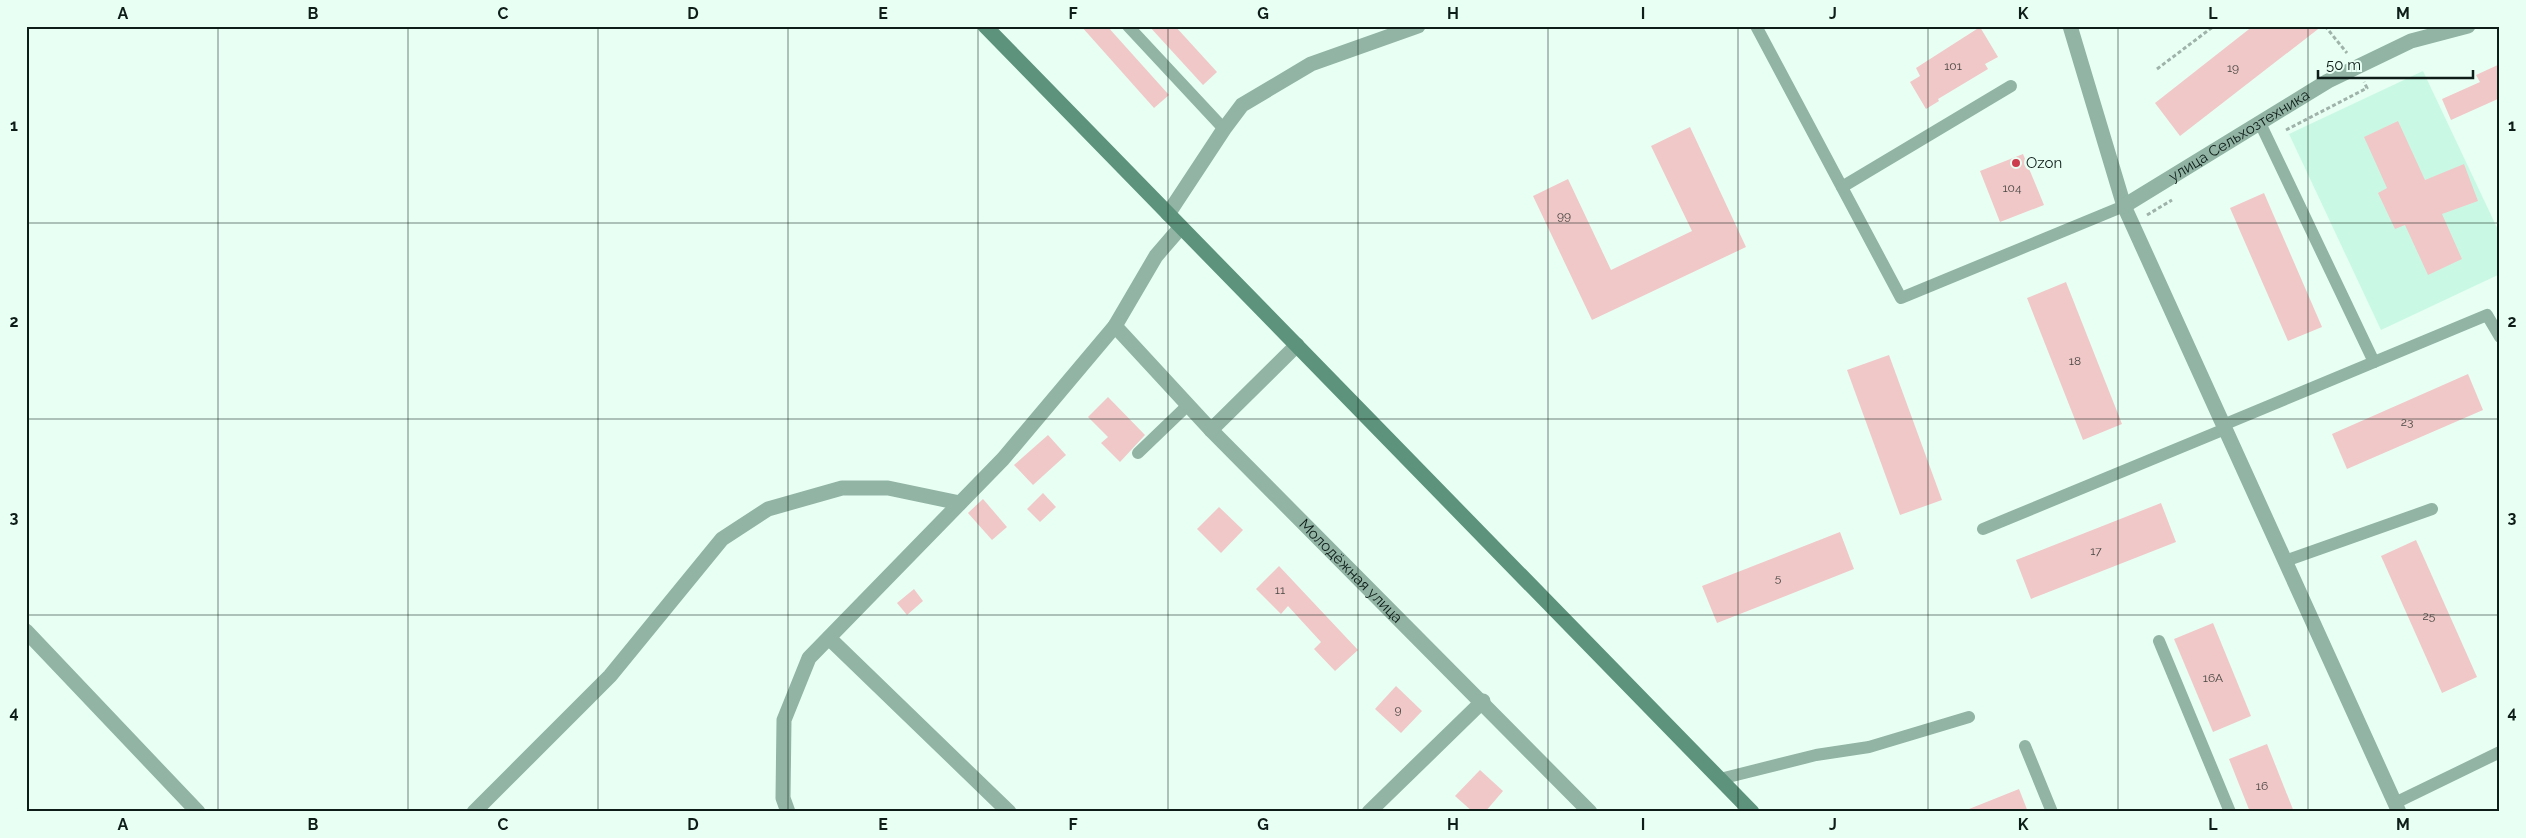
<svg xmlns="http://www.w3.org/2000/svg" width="2526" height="838" viewBox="0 0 2526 838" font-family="Raleway,sans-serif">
<rect width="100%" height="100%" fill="#e8fff4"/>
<path fill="#c9f9e5" d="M2423 71 2500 234V274L2381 330 2289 134Z"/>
<g fill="#f1c8c8">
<path d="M1081 26H1107L1169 95 1154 108Z"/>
<path d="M1149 26H1175L1217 72 1203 85Z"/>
<path d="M2253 26H2322L2180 136 2155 103Z"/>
<path d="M1980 27 1998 57 1985 64 1988 69 1938 99 1939 101 1926 109 1910 82 1920 76 1916 68Z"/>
<path d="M2500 64V98L2451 120 2442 99 2480 82 2476 75Z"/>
<path d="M2398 121 2425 180 2464 164 2478 201 2442 214 2462 259 2428 275 2405 225 2395 229 2378 193 2387 188 2364 137Z"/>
<path d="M1690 127 1746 247 1592 320 1533 196 1568 179 1611 270 1692 231 1651 146Z"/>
<path d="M2023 154 2044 205 2000 222 1980 171Z"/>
<path d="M2264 193 2322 327 2288 341 2230 208Z"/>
<path d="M2066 282 2122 424 2083 440 2027 298Z"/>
<path d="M1889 355 1942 500 1900 515 1847 370Z"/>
<path d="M2468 374 2483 410 2347 469 2332 434Z"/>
<path d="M1108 397 1145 435 1120 462 1101 443 1108 437 1088 417Z"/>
<path d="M1048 435 1066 455 1033 485 1014 465Z"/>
<path d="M1043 493 1056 507 1040 522 1027 509Z"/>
<path d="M983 499 1007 527 992 540 968 513Z"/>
<path d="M2161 503 2176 542 2031 599 2016 560Z"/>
<path d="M1219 507 1243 530 1221 553 1197 529Z"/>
<path d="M1840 532 1854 569 1717 623 1702 586Z"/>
<path d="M2416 540 2477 677 2442 693 2381 556Z"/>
<path d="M1279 566 1358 650 1335 671 1314 649 1321 642 1288 606 1281 614 1256 589Z"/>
<path d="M914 589 923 601 907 615 897 603Z"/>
<path d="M2213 623 2251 716 2213 732 2174 639Z"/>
<path d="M1396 686 1422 711 1401 733 1375 709Z"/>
<path d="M2267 744 2294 812H2250L2229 759Z"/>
<path d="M1480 770 1503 791 1485 812H1473L1455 796Z"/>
<path d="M2019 789 2028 812H1964V811Z"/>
</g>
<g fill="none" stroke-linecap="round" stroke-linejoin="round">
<g stroke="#9fb3aa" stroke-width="3" stroke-dasharray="4 2.5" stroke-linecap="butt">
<path d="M2325 26 2347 53"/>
<path d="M2157 69 2214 26"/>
<path d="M2286 130 2367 88 2364 82"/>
<path d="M2147 215 2172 200"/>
</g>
<g stroke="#91b4a5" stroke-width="12">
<path d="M1128 26 1224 129"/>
<path d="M1756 26 1901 298 2124 206"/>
<path d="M2260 123 2374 362"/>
<path d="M1842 187 2011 86"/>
<path d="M2223 425 2487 315 2500 337"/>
<path d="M1138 453 1188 405"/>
<path d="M1983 529 2225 429"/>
<path d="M2285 561 2432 509"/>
<path d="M2159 641 2230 812"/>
<path d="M2025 746 2052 812"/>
<path d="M1720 779 1816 755 1869 747 1969 717"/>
<path d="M2395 803 2500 752"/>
</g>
<g stroke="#91b4a5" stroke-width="15">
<path d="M2070 26 2124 206 2399 812"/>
<path id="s1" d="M2124 206 2328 81 2411 41 2468 26"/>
<path d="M1168 214 1224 129 1242 105 1311 64 1418 26"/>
<path id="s2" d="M1115 326 1211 430 1590 812"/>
<path d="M1211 430 1297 345"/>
<path d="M26 631 198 812"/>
<path d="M829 638 1009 812"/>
<path d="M474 812 610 676 722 539 768 509 842 488H888L960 503"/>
<path d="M788 812 783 798 784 720 809 658 1003 459 1115 326 1156 256 1181 227"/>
<path d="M1369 812 1483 701"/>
</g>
<path stroke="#5d937d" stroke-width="15" d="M985 26 1752 812"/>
</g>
<path fill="none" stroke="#0f1d18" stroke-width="1" stroke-opacity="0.55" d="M218 26V812M408 26V812M598 26V812M788 26V812M978 26V812M1168 26V812M1358 26V812M1548 26V812M1738 26V812M1928 26V812M2118 26V812M2308 26V812M26 223H2500M26 419H2500M26 615H2500"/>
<circle fill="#cc3c4d" stroke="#e8fff4" stroke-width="2" cx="2016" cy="163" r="5"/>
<g text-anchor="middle" stroke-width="5" stroke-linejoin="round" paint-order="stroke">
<g font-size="12" fill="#484844">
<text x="1953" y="70">101</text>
<text x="2233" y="72">19</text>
<text x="2012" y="192">104</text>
<text x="1564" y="220">99</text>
<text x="2075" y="365">18</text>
<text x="2407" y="426">23</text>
<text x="2096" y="555">17</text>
<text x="1778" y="582">5</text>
<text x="1280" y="594">11</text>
<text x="2429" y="620">25</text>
<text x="2213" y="682">16А</text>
<text x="1398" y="714">9</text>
<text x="2262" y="790">16</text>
</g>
<g font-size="15" fill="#0f1d18" stroke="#e8fff4">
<text dy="5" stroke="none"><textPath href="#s1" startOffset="135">улица Сельхозтехника</textPath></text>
<text dy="5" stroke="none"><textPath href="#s2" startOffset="340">Молодёжная улица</textPath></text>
</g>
<g font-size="15" fill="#0f1d18" stroke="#e8fff4" text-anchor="start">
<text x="2026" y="168">Ozon</text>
</g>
</g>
<rect width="2526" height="838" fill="none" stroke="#e8fff4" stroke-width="55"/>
<path d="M2318 70v8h155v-8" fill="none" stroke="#0f1d18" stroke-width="2.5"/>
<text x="2326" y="70" font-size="15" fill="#0f1d18" stroke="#e8fff4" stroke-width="4" paint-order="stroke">50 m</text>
<rect x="28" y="28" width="2470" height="782" fill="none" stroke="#0f1d18" stroke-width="2"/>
<g font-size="16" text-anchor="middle" font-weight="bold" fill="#0f1d18">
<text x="123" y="19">A</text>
<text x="313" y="19">B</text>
<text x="503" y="19">C</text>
<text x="693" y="19">D</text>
<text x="883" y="19">E</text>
<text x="1073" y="19">F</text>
<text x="1263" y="19">G</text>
<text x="1453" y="19">H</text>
<text x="1643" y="19">I</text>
<text x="1833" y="19">J</text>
<text x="2023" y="19">K</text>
<text x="2213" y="19">L</text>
<text x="2403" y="19">M</text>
<text x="14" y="131">1</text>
<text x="2512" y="131">1</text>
<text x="14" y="327">2</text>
<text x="2512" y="327">2</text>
<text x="14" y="523">3</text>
<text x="2512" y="523">3</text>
<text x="14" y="718">4</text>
<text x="2512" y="718">4</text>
<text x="123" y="830">A</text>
<text x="313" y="830">B</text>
<text x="503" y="830">C</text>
<text x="693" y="830">D</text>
<text x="883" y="830">E</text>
<text x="1073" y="830">F</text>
<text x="1263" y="830">G</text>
<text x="1453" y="830">H</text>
<text x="1643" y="830">I</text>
<text x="1833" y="830">J</text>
<text x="2023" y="830">K</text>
<text x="2213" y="830">L</text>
<text x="2403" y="830">M</text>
</g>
</svg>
